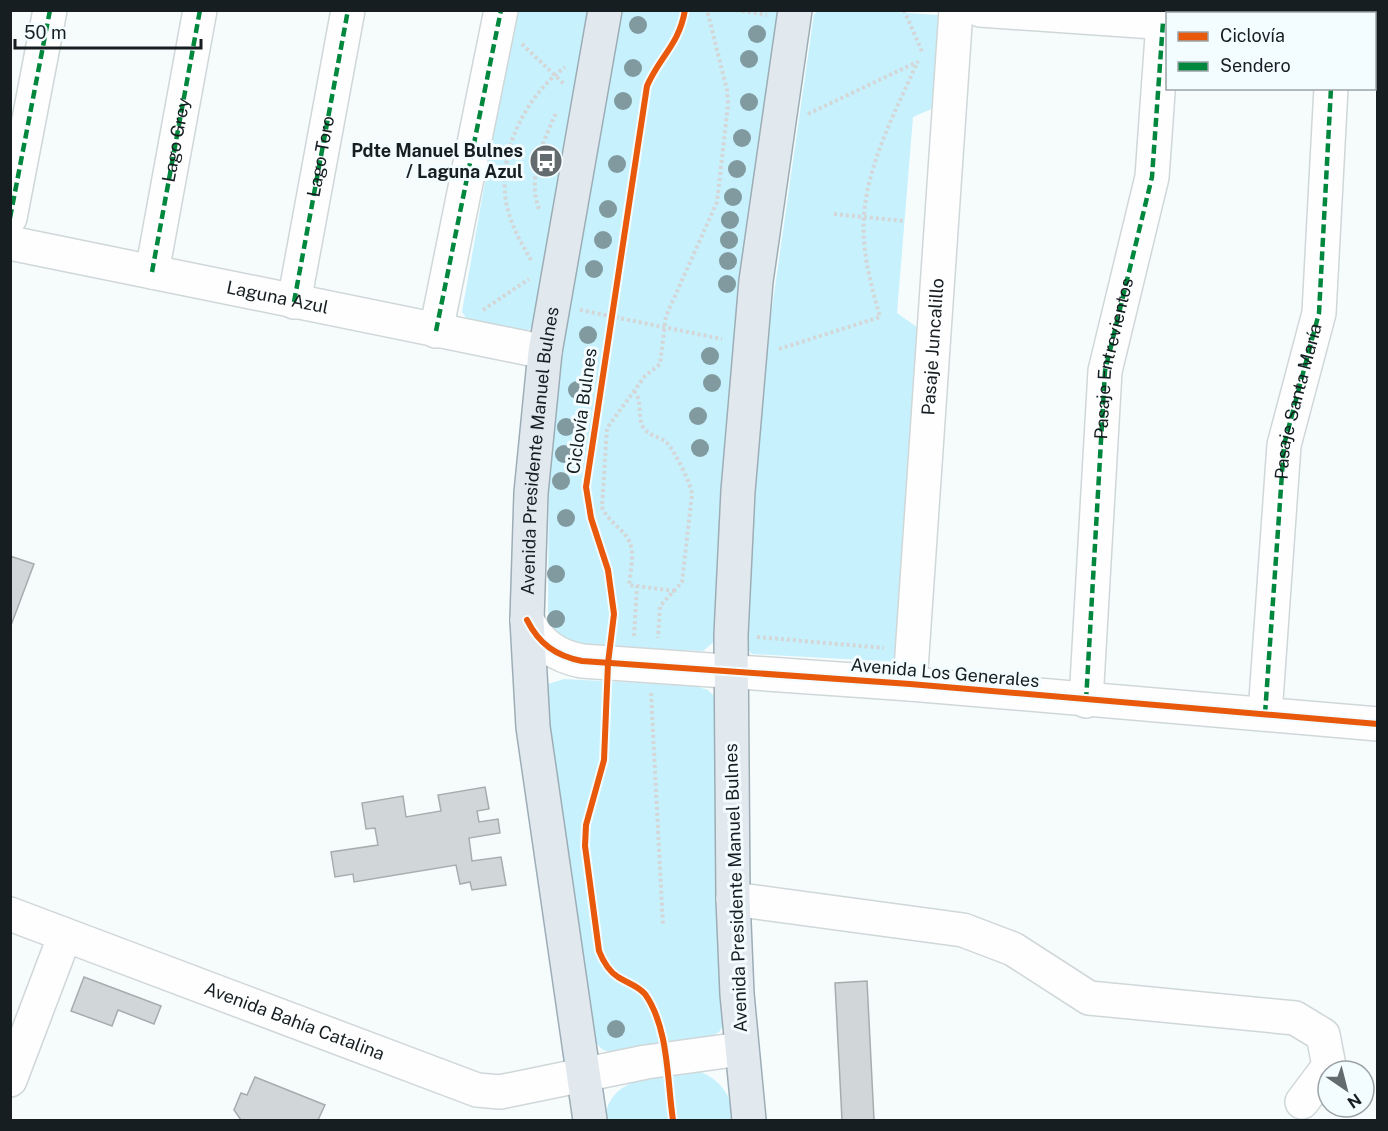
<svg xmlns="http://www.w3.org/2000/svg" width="1388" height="1131" viewBox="0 0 1388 1131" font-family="'Public Sans',sans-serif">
<rect width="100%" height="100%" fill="#f6fbfc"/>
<g fill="#c7f1fd">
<path d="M620 10 775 11 778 14 715 641 703 651 575 646 554 631 548 611 549 448 551 415Z"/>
<path d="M869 10 950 16 943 104 913 117 897 313 928 335 900 662 752 654 743 644 769 329 814 14 819 11Z"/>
<path d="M515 11H595L541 318 524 335 475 331 462 312Z"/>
<path d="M564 679 695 686 708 690 714 696 725 1023 719 1032 706 1040 611 1052 603 1050 595 1042 544 691 548 684Z"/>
<path d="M699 1071C723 1081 730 1096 736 1120H605C609 1073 663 1076 699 1071Z"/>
</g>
<g fill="#d1d7d8" stroke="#a7adae" stroke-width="1.5">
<path d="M10 556 34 564 10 628Z"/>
<path d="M485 787 489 809 477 811 479 822 498 819 500 833 469 838 472 861 501 857 506 885 472 890 470 882 460 884 456 865 354 882 353 874 335 877 331 852 378 845 375 828 366 829 362 803 403 796 406 817 441 811 438 795Z"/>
<path d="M84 977 161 1006 154 1024 118 1010 112 1026 71 1011Z"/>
<path d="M867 981 874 1120H842L835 983Z"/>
<path d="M255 1077 325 1105 318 1120H241L234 1110 241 1093 247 1095Z"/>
</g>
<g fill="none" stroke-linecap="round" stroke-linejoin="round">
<g stroke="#d0d7d8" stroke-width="36">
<g id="minor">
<path d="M980 10 1168 23"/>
<path d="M1374 35 1378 36"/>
<path d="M10 218 50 10"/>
<path id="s1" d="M10 243 545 352"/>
<path d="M152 272 200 10"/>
<path d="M294 302 348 10"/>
<path d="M436 331 501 10"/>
<path d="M527 620C539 644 556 656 582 661L910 684 1378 724"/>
<path id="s2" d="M910 684 956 10"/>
<path id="s3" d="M1086 701 1105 371 1152 177 1163 22"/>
<path id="s4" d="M1265 714 1284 445 1319 313 1331 88"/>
<path d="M733 899 963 930 1013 949 1089 998 1295 1018 1323 1035 1329 1066 1302 1102"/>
<path id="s5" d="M10 914 477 1090 500 1092 646 1062 741 1049"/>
<path d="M10 1080 65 935"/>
</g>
</g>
<g stroke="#9cadb6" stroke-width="36">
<g id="major">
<path id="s6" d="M590 1120 533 727 527 620 531 493 545 352 605 10"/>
<path d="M749 1120 737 994 733 899 731 635 738 491 756 281 795 10"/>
</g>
</g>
<g stroke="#d4d6d7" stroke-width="4" stroke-dasharray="3 3" stroke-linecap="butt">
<path d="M736 10 767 15"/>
<path d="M904 10 923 54"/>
<path d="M522 44 564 84"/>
<path d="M808 114 917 62"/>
<path d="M539 209C527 177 543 142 556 113"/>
<path d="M834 214 904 221"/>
<path d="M531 260C523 246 514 231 509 214 493 162 522 99 565 67"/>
<path d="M483 310 529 279"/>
<path d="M580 310 722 339"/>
<path d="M779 349 880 317C873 292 866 267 864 241 859 178 893 117 918 61"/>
<path d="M634 391C643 401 637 416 643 427 648 436 660 436 667 443 676 453 690 482 692 494L682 582 660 606 658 638"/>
<path d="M675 591 629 585C630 574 634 557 631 546 627 530 608 523 602 507L607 428 645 376 660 364 666 316 717 202 728 105 727 90 707 10"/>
<path d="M634 636 637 586"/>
<path d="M757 637 884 648"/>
<path d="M651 693 663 926"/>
</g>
<use href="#minor" stroke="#fefeff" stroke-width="33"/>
<use href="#major" stroke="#e1e9ee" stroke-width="33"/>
<g stroke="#00873e" stroke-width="4.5" stroke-dasharray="9 4.5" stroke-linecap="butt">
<path d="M10 218 50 10"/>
<path id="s7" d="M152 272 200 10"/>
<path id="s8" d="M294 302 348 10"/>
<path d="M436 331 501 10"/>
<path d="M1086 701 1105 371 1152 177 1163 22"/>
<path d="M1265 714 1284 445 1319 313 1331 88"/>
</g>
<g stroke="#f3fcff" stroke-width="10">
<g id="cycleway">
<path d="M527 620C539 644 556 656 582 661L910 684 1378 724"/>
<path d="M673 1120C667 1081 669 1028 645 994 637 985 627 983 618 977 608 971 603 961 599 951L585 846 586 825 604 760 608 663 614 614 608 570 591 518 586 487 647 86C660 56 679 45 685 10"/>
</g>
</g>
<use href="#cycleway" stroke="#e8590c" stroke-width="6"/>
</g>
<g fill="#819aa0">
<circle cx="638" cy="25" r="9"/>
<circle cx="757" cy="34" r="9"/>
<circle cx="749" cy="59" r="9"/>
<circle cx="633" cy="68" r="9"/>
<circle cx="623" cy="101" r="9"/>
<circle cx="749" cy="102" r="9"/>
<circle cx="742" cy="138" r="9"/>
<circle cx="617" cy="164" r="9"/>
<circle cx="737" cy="169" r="9"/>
<circle cx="733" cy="197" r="9"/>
<circle cx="608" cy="209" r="9"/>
<circle cx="730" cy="220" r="9"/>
<circle cx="603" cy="240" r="9"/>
<circle cx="729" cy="240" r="9"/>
<circle cx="728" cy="261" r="9"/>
<circle cx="594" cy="269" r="9"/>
<circle cx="727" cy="284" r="9"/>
<circle cx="588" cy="335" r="9"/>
<circle cx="710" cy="356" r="9"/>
<circle cx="712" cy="383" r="9"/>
<circle cx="577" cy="390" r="9"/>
<circle cx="698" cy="416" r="9"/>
<circle cx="566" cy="427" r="9"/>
<circle cx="700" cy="448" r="9"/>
<circle cx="564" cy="454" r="9"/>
<circle cx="561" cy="481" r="9"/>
<circle cx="566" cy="518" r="9"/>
<circle cx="556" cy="574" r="9"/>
<circle cx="556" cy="619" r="9"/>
<circle cx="616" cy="1029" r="9"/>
</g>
<defs>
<g id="bus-disc" transform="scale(1.725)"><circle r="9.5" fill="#646b6e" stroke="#f3fcff"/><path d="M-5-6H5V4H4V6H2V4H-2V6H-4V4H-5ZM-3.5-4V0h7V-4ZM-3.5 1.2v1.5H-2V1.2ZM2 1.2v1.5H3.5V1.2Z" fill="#fff"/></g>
</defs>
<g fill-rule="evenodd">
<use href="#bus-disc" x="546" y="161"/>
</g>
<g text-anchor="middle" stroke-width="6" stroke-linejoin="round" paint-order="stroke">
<g font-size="18" fill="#161e21" stroke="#f3fcff">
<text dy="6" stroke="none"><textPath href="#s7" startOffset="134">Lago Grey</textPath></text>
<text dy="6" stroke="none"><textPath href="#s8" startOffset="148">Lago Toro</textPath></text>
<text dy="6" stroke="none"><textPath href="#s1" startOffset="273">Laguna Azul</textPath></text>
<text dy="6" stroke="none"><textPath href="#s2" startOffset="338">Pasaje Juncalillo</textPath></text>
<text dy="6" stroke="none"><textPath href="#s3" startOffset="344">Pasaje Entrevientos</textPath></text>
<text dy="6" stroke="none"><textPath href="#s4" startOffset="315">Pasaje Santa María</textPath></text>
<text transform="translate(582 411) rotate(-82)" y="6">Ciclovía Bulnes</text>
<text dy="6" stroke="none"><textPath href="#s6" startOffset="674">Avenida Presidente Manuel Bulnes</textPath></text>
<text transform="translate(945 673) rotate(5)" y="6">Avenida Los Generales</text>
<text transform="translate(736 888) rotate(-92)" y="6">Avenida Presidente Manuel Bulnes</text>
<text dy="6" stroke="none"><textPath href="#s5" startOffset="304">Avenida Bahía Catalina</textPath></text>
</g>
<g font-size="18" font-weight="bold" fill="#161e21" stroke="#f3fcff" text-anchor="end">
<text x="523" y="157">Pdte Manuel Bulnes<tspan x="523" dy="21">/ Laguna Azul</tspan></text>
</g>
</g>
<rect width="1388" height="1131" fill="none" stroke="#161e21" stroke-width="24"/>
<rect x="1166" y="12" width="210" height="78" fill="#f3fcff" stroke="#9ba3a6" stroke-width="1.5"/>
<rect x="1178" y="32" width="30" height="9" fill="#e8590c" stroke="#9ba3a6" stroke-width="1.5"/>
<text x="1220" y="42" font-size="18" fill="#161e21">Ciclovía</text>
<rect x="1178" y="62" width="30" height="9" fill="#00873e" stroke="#9ba3a6" stroke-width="1.5"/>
<text x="1220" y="72" font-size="18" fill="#161e21">Sendero</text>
<g transform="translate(1346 1089) rotate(145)"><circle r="28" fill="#f3fcff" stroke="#9ba3a6" stroke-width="1.5"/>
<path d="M0-4.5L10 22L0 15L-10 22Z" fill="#646b6e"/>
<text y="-9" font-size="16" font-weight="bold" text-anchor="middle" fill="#161e21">N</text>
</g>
<path d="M15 39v9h186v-9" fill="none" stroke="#161e21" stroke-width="3"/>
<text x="24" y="39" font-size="18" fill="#161e21" stroke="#f3fcff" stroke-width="4.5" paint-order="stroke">50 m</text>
</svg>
